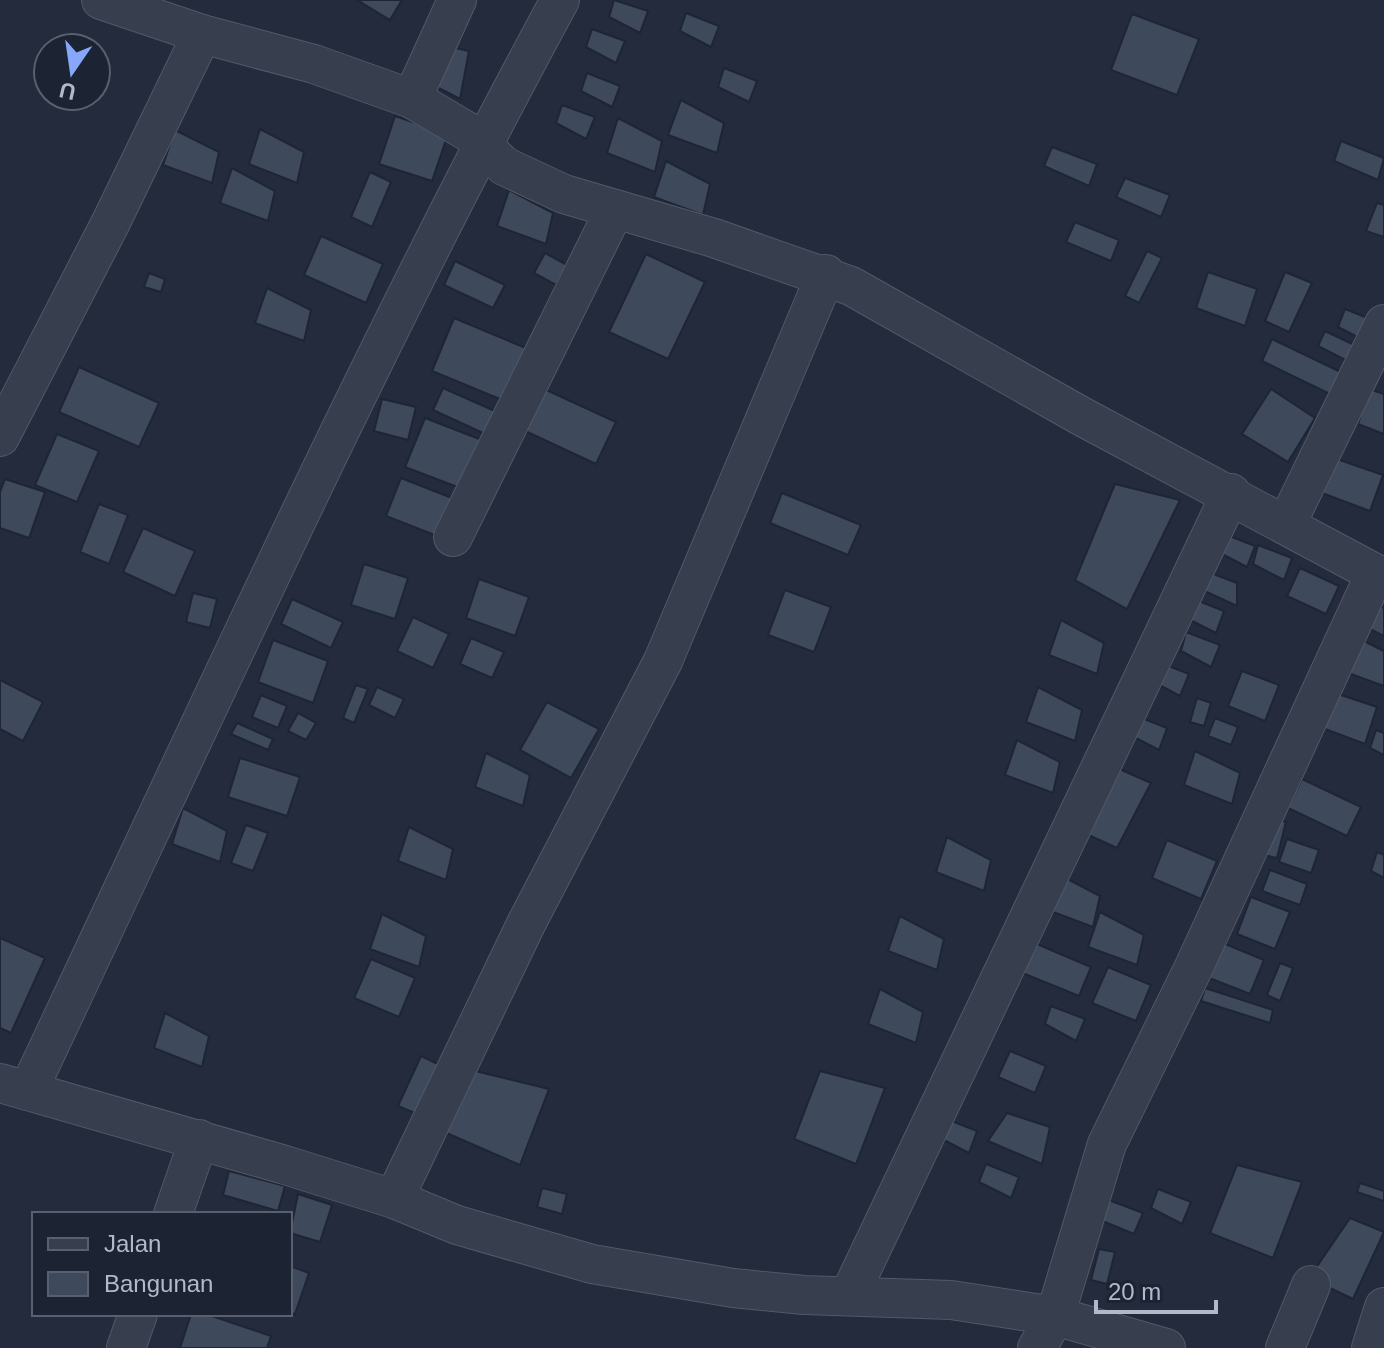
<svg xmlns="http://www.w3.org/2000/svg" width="1384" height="1348" viewBox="0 0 1384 1348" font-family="Helvetica,sans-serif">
<rect width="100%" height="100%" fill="#232b3d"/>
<g fill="#3f495c" stroke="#1e2534" stroke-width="2">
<path d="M357 0H402L390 20Z"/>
<path d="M614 0 648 11 640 33 609 17Z"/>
<path d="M686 13 719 26 711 47 680 31Z"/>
<path d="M1132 14 1199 39 1177 95 1111 70Z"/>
<path d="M592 29 625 41 616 63 586 47Z"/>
<path d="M446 46 469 51 460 99 429 83Z"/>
<path d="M724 68 757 81 749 102 718 87Z"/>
<path d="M587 73 620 86 612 107 581 91Z"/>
<path d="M681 100 724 123 717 153 668 135Z"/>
<path d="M562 105 595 117 586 139 556 123Z"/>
<path d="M395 116 448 134 432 181 379 164Z"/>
<path d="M618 118 662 141 655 172 607 153Z"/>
<path d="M260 129 304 152 297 183 249 164Z"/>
<path d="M175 130 219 152 212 183 163 165Z"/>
<path d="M1341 141 1384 158 1378 180 1334 161Z"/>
<path d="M1052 147 1097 164 1089 186 1044 166Z"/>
<path d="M666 161 710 184 703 215 654 197Z"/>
<path d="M232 168 275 191 268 221 220 203Z"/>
<path d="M370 172 391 182 372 227 351 217Z"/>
<path d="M1125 178 1170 195 1161 217 1116 197Z"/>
<path d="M509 190 553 213 546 244 497 226Z"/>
<path d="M1377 203 1384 205V237L1366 231Z"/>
<path d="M1075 222 1119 240 1111 261 1066 242Z"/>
<path d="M321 236 383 264 366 303 304 275Z"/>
<path d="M1147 251 1162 258 1139 303 1125 296Z"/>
<path d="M545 253 567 265 556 285 534 273Z"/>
<path d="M646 254 705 282 668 359 609 332Z"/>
<path d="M455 261 505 285 493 308 444 285Z"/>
<path d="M1208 272 1257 289 1245 326 1196 308Z"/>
<path d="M1285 272 1312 283 1289 332 1265 321Z"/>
<path d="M149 273 165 279 161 292 144 287Z"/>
<path d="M267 288 311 310 304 341 255 323Z"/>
<path d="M1345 309 1378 322 1369 343 1338 327Z"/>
<path d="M454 318 528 349 507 402 432 371Z"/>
<path d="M1325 331 1365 350 1357 366 1318 346Z"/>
<path d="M1272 339 1347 375 1336 397 1262 361Z"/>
<path d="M79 367 159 403 139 447 59 412Z"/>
<path d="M443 388 506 416 496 439 433 410Z"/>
<path d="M542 388 616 422 596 464 523 430Z"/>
<path d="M1271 389 1315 418 1288 462 1242 434Z"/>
<path d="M1369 389 1384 394V434L1358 424Z"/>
<path d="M382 399 416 407 408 440 374 431Z"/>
<path d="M425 418 487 442 468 491 405 467Z"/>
<path d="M57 434 99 451 77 502 35 485Z"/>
<path d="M1334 458 1383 475 1370 511 1322 493Z"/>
<path d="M401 478 457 500 442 538 386 516Z"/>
<path d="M5 479 45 492 29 538 0 528V492Z"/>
<path d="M1115 484 1180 500 1127 609 1075 580Z"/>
<path d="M782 493 861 525 848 555 770 523Z"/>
<path d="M99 504 128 515 109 564 80 552Z"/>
<path d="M143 528 195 551 175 596 123 572Z"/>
<path d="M1222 533 1255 546 1247 567 1216 551Z"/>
<path d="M1258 545 1292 558 1284 580 1253 564Z"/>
<path d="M364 564 408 578 395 619 351 605Z"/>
<path d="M1300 568 1339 586 1326 614 1287 596Z"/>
<path d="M1203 570 1237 583V606L1198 588Z"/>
<path d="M479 579 529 597 515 636 466 618Z"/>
<path d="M785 590 831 607 814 652 768 635Z"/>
<path d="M193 593 217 599 210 628 186 622Z"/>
<path d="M1191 598 1224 611 1216 633 1184 617Z"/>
<path d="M292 599 343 622 331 648 281 624Z"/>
<path d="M1368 600 1384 608V636L1356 622Z"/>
<path d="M413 617 449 634 433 668 397 651Z"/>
<path d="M1061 620 1104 643 1097 674 1049 655Z"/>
<path d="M1186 632 1220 645 1211 667 1181 651Z"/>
<path d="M1352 635 1384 651V686L1340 670Z"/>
<path d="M471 638 504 652 492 678 460 664Z"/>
<path d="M273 640 328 661 313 703 258 682Z"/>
<path d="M1156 661 1189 674 1180 696 1150 680Z"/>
<path d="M1242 671 1279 685 1265 721 1228 706Z"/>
<path d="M0 680 43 702 23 741 0 729Z"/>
<path d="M356 685 368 689 354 723 343 718Z"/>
<path d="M377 687 404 699 395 718 369 705Z"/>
<path d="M1038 687 1082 710 1075 741 1026 722Z"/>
<path d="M1329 691 1377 707 1365 744 1317 726Z"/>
<path d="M261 695 287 706 278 728 252 717Z"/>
<path d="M1197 698 1211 703 1204 726 1190 722Z"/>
<path d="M547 702 599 729 571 778 520 750Z"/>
<path d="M298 713 316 723 306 740 288 731Z"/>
<path d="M1134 715 1167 728 1159 750 1128 734Z"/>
<path d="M1215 718 1238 727 1231 745 1208 736Z"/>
<path d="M237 723 273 739 268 750 231 734Z"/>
<path d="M1376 730 1384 733V755L1370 748Z"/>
<path d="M1017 740 1060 762 1053 793 1005 775Z"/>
<path d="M1195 751 1240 773 1232 804 1184 785Z"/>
<path d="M486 753 530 775 523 806 475 787Z"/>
<path d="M240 758 300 777 287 816 228 797Z"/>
<path d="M1115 767 1151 783 1117 848 1073 828Z"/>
<path d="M1302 779 1361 807 1347 836 1288 808Z"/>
<path d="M183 808 227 831 220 862 172 844Z"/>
<path d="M1269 818 1286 822 1277 858 1259 854Z"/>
<path d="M246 825 268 833 253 871 231 863Z"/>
<path d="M409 827 453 849 446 880 398 861Z"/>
<path d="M947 837 991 860 984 891 936 872Z"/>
<path d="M1287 839 1319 850 1311 873 1279 862Z"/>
<path d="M1167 840 1217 861 1201 899 1152 878Z"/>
<path d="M1377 852 1384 855V878L1371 871Z"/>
<path d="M1270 870 1307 884 1300 905 1262 891Z"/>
<path d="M1056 873 1100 896 1093 927 1045 909Z"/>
<path d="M1251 897 1290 912 1275 949 1237 934Z"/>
<path d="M1100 912 1144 935 1137 965 1088 947Z"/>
<path d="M382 914 426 936 419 967 370 949Z"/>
<path d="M900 916 944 939 937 970 888 951Z"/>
<path d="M0 938 45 958 11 1033 0 1028Z"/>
<path d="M1025 939 1091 967 1079 996 1013 969Z"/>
<path d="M1213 939 1264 960 1250 994 1199 974Z"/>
<path d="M371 959 415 978 399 1017 354 998Z"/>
<path d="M1280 963 1293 968 1280 1001 1267 995Z"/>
<path d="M1108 967 1151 985 1136 1021 1092 1003Z"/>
<path d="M1205 988 1273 1010 1270 1023 1201 1001Z"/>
<path d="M880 989 923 1012 916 1043 868 1024Z"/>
<path d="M1051 1006 1085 1019 1076 1041 1045 1024Z"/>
<path d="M165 1013 209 1036 202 1067 154 1048Z"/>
<path d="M1010 1051 1046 1066 1035 1093 998 1077Z"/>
<path d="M421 1056 440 1065 417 1114 398 1106Z"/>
<path d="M467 1069 549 1089 520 1165 435 1128Z"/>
<path d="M820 1071 885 1088 856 1164 794 1139Z"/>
<path d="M1007 1113 1050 1127 1042 1164 988 1141Z"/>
<path d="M944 1118 977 1131 969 1153 938 1137Z"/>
<path d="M986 1164 1019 1177 1011 1198 979 1182Z"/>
<path d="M1237 1165 1302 1182 1273 1258 1210 1233Z"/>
<path d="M229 1171 285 1186 278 1211 223 1195Z"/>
<path d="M1360 1183 1384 1191V1201L1357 1192Z"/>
<path d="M542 1188 567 1194 562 1214 537 1207Z"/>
<path d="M1158 1189 1191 1202 1182 1224 1151 1208Z"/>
<path d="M298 1194 332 1205 320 1242 290 1233Z"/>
<path d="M1093 1194 1143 1213 1134 1234 1088 1215Z"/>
<path d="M1350 1218 1384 1232 1353 1299 1309 1278Z"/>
<path d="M1099 1249 1115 1252 1107 1284 1091 1280Z"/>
<path d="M290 1266 309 1273 295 1314 290 1313Z"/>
<path d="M191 1314H206L271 1336 267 1348H180Z"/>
</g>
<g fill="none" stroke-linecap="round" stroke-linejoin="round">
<g stroke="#525968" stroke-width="40">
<g id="street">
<path d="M101 0 202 34 314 64 412 99 470 133 504 166 564 194 714 238 851 286 1081 416 1384 578"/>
<path d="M412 99 457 0"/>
<path d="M0 437 111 222 202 34"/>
<path d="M1287 523 1384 324"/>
<path d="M453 537 615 209"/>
<path d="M0 1083 285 1165 394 1199 457 1225 592 1264 733 1288 804 1295 951 1300 1055 1316 1166 1348"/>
<path d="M28 1091C201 725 367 356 560 0"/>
<path d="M394 1199 526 924 663 661 826 274"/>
<path d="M173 1214 199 1139"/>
<path d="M849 1296 1231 493"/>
<path d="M126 1348 138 1314"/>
<path d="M1037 1348 1055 1316 1107 1144 1193 969 1375 574"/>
<path d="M1285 1348 1311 1285"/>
<path d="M1371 1348 1384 1307"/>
</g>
</g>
<use href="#street" stroke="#373e4d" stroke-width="38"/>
</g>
<rect x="32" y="1212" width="260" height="104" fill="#1c2332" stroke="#585f6e" stroke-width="2"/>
<rect x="48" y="1238" width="40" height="12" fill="#373e4d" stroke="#585f6e" stroke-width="2"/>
<text x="104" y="1252" font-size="24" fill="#b2b9c8">Jalan</text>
<rect x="48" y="1272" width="40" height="24" fill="#3f495c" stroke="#585f6e" stroke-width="2"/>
<text x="104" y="1292" font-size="24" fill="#b2b9c8">Bangunan</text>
<g transform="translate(72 72) rotate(193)"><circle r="38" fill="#1c2332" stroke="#585f6e" stroke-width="2"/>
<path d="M0-6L14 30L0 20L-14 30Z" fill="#86a7fa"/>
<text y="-12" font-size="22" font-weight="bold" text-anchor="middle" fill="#b2b9c8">U</text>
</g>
<path d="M1096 1300v12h120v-12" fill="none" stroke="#b2b9c8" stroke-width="4"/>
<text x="1108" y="1300" font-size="24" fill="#b2b9c8" stroke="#1c2332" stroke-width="6" paint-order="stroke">20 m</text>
</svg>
